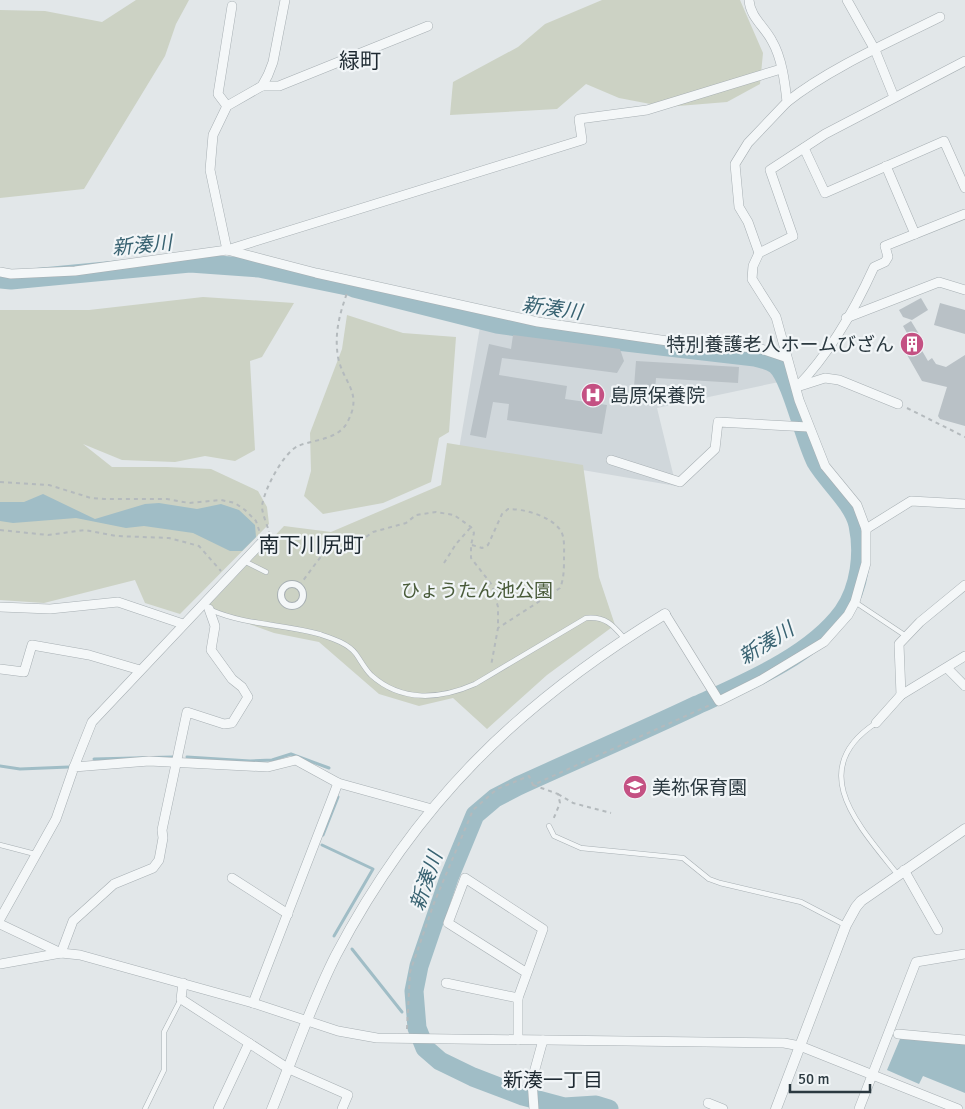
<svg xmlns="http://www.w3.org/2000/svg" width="965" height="1109" viewBox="0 0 965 1109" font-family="Signika,'Noto Sans JP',sans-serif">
<rect width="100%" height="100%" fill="#e2e7e9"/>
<path fill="#d0d7db" d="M480 327 755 361 767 367 779 382 657 408 676 486 459 449Z"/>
<g fill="#ccd2c4">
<path d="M136 0H189L176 24 165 56 84 189 0 198V10L45 11 102 22Z"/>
<path d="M602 0H740L763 53 760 84 727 102 666 107 619 98 586 84 557 109 450 115 453 82 518 47 545 24Z"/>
<path d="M203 297 294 303 262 357 250 361 255 450 235 461 205 456 175 462 122 460 83 444 112 467H167L211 469 258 491 267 507 269 524 180 614 145 603 135 580 44 603 0 600V310H89Z"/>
<path d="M347 315 403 333 456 337 449 432 439 438 431 482 383 503 323 514 304 496 311 471 310 433 342 349Z"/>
<path d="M447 443 583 465 599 577 615 625 547 675 487 729 453 698 419 706 379 694 319 642 274 633 206 608 284 526 331 532 441 485Z"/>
</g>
<g fill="#a0bdc6">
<path d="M43 494 95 519 145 504 159 503 197 509 221 504 239 510 255 525 256 537 242 551H230L193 533 144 526 126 528 76 518 13 523 0 521V502H24Z"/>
<path d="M900 1039 965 1041V1093L923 1076 919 1084 887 1070Z"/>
</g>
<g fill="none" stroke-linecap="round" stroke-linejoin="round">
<g stroke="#a0bdc6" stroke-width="3">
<path d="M187 757 250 761 272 760 291 754 329 768"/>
<path d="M94 759 173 757"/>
<path d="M0 766 20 769 69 767"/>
<path d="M323 835 338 797"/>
<path d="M322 845 373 869 334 936"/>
<path d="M352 949 402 1012"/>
<path d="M413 1024 417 1028"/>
</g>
<g stroke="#a0bdc6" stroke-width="19">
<path d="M0 279 11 280 190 263 259 268 347 286"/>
<path d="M354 288 497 324 600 339 755 357C762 359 770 360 776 365 791 378 804 439 816 462 827 481 854 504 858 525 864 553 860 588 843 612 811 656 745 683 697 705 638 733 577 759 518 786L495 798 475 815 449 878 419 966 414 991 417 1028 425 1048 440 1061 473 1077 523 1096 564 1107 596 1105 609 1109"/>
</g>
</g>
<g fill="#b9c1c6">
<path d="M921 298 928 310 912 320 903 317 899 310Z"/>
<path d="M940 303 965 310V334L934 325Z"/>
<path d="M911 321 922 339 917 342 928 361 932 358 936 364 946 367 965 355V426L940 419 938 416 947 387 922 381 902 346 911 340 903 326Z"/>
<path d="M513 335 620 349 624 361 617 373 502 358 499 375 567 386 565 399 607 405 602 434 507 420 509 404 493 402 486 438 470 435 489 344 511 349Z"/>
<path d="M636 361 739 367 738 383 656 378 655 389 634 387Z"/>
</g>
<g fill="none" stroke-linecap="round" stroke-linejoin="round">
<g stroke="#a7afb3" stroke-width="5.5">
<g id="service">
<path d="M244 561 266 572"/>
<path d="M855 602 906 636"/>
<path d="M211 610C245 625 283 624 319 634 331 638 348 643 356 654 361 661 365 669 371 675 402 703 441 699 475 684L586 618C605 616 613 625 624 638"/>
<path d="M876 723C804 770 860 827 898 875"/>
<path d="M549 826 554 836 581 848 683 858 709 879 720 883 801 902 845 925"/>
<path d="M0 845 35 854"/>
<path d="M145 1109 164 1070V1032L181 999"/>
</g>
</g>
<g stroke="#a7afb3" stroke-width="8">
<circle id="pedestrian" cx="292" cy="595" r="11"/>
</g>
<g stroke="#a7afb3" stroke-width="10">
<g id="minor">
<path d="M749 0C750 17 765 27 772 41 782 58 785 83 787 102L748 143 735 164 739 207 748 222 759 253"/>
<path d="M847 0 875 50 894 97"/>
<path d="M262 86H279L428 26"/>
<path d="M787 102C828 69 892 41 940 17"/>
<path d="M227 106 218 94 232 6"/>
<path d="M804 148 825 193 944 141 965 188"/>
<path d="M886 166 915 234"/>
<path d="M227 250 316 273 538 322 688 344 758 348 785 357"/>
<path d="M227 250 210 170 213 135 227 106 262 86 268 75 273 62 285 0"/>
<path d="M0 272 11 274 75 271 227 250 582 140 579 119 647 110 781 69"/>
<path d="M846 318 939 282 965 290"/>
<path d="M800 386 825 378 839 380 898 404"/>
<path d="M797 387C829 354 855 309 874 267L885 262 888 257 885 246 965 214"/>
<path d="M611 460 680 482 715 449 718 422 808 427"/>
<path d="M866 529 911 501 965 504"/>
<path d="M0 607 50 609 118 602 183 624"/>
<path d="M665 614 719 701 761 680 824 642 848 615 855 602 866 563V529L857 505 825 466 799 400 776 317 752 279 753 266 759 253 793 236 770 170 825 134 965 61"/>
<path d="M947 668 965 686"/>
<path d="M0 669 24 672 32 645 89 655 140 670"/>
<path d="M901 695 899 644 920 622 965 585"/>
<path d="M876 723 901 695 965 656"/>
<path d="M74 767 92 722 261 543"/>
<path d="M904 870 938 930"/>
<path d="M232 878 288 914"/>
<path d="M0 919 56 819 74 767 149 761 268 767 296 760 338 783 432 809"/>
<path d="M0 924 61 953"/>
<path d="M61 953 73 921 114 884 153 868 159 860 163 838 162 830 187 712 224 724 232 723 248 697 242 687 232 679 211 650 215 626 209 609"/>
<path d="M0 964 61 953 80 955 253 1003 338 1031 377 1038 784 1043 800 1046 958 1109"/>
<path d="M183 983 181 999 289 1069 348 1095 342 1109"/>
<path d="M446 983 518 998V1040"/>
<path d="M518 998 543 929 465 878 448 923 527 973"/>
<path d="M253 1003 338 783"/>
<path d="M898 1034 965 1040"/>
<path d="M708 1103 723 1109"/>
<path d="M218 1109 249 1043"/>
<path d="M534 1109 532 1080 543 1040"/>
<path d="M859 1109 916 962 965 954"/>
</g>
</g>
<g stroke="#a7afb3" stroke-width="11">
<g id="tertiary">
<path d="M272 1109C293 1058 311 1004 336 955 416 803 519 703 665 614"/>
<path d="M776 1109 846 925 856 907 861 901 965 829"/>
</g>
</g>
<g stroke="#b4babd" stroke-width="2" stroke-dasharray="4 4" stroke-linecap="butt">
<path d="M907 408 965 437"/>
<path d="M0 482 49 485 91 498 104 499H167L189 503 221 500 235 503 245 510 256 521 260 533"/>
<path d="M0 530 48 535 85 530 116 536 169 538 199 546 221 571"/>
<path d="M267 535 269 532C267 524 262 514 262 506 264 490 283 453 298 446 315 439 339 440 348 421 363 392 343 383 338 357 334 332 340 313 348 290"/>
<path d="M472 545 482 548 488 545 502 514 508 509C525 509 551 516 561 531 565 538 564 550 564 558 564 568 564 579 560 588L498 628"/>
<path d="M444 563 456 544 471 527"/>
<path d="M299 586 325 551 330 546 366 537 373 532 406 523 416 515 436 512 454 515 471 527 474 533 471 545V558L492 585 498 607V628L491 666"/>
<path d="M533 785 558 794 560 803 553 820"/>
<path d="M558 794 573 803 611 813"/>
<path d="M407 1029 410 972 434 903 473 810 497 789 529 776 533 785 710 705"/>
</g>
<use href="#service" stroke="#f4f7f8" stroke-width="4.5"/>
<use href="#pedestrian" stroke="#f4f7f8" stroke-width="6"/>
<use href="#minor" stroke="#f4f7f8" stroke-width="9"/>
<use href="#tertiary" stroke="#f4f7f8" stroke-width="10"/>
</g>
<defs>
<g id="building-disc" transform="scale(1.25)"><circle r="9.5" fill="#c45183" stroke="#f1f5f7"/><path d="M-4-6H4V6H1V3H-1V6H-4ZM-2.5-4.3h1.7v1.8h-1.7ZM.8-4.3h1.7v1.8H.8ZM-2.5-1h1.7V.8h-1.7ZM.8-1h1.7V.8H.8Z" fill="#fff"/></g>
<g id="hospital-disc" transform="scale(1.25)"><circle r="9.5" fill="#c45183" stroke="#f1f5f7"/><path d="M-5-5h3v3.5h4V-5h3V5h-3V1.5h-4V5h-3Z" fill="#fff"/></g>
<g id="school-disc" transform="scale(1.25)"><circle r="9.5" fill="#c45183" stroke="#f1f5f7"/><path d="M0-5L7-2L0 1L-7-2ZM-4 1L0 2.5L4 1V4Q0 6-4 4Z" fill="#fff"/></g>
</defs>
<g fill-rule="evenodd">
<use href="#building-disc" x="912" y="344"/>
<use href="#hospital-disc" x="593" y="395"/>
<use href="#school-disc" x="635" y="787"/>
</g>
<g text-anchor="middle" stroke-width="4.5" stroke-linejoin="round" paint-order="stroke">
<g font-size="19" fill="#2b3940" stroke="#f1f5f7" text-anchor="start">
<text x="894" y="351" text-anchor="end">特別養護老人ホームびざん</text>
<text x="610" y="402">島原保養院</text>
<text x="652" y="794">美祢保育園</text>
</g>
<g font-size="19" fill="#495b3a" stroke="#f1f5f7">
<text x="477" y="597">ひょうたん池公園</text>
</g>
<g font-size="20" font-style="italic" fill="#386271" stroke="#f1f5f7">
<text transform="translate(142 245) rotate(-5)" y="7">新湊川</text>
<text transform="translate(552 308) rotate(8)" y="7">新湊川</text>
<text transform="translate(766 643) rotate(-32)" y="7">新湊川</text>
<text transform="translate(426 881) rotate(-71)" y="7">新湊川</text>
</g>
<g font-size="20" fill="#1d2931" stroke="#f1f5f7">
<text x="553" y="1087">新湊一丁目</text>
</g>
<g font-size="21" fill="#1d2931" stroke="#f1f5f7">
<text x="360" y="68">緑町</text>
<text x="311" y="552">南下川尻町</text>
</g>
</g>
<path d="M790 1084v8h80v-8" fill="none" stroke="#2b3940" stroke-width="2.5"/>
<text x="798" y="1084" font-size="15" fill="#2b3940" stroke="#f1f5f7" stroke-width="4" paint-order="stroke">50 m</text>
</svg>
